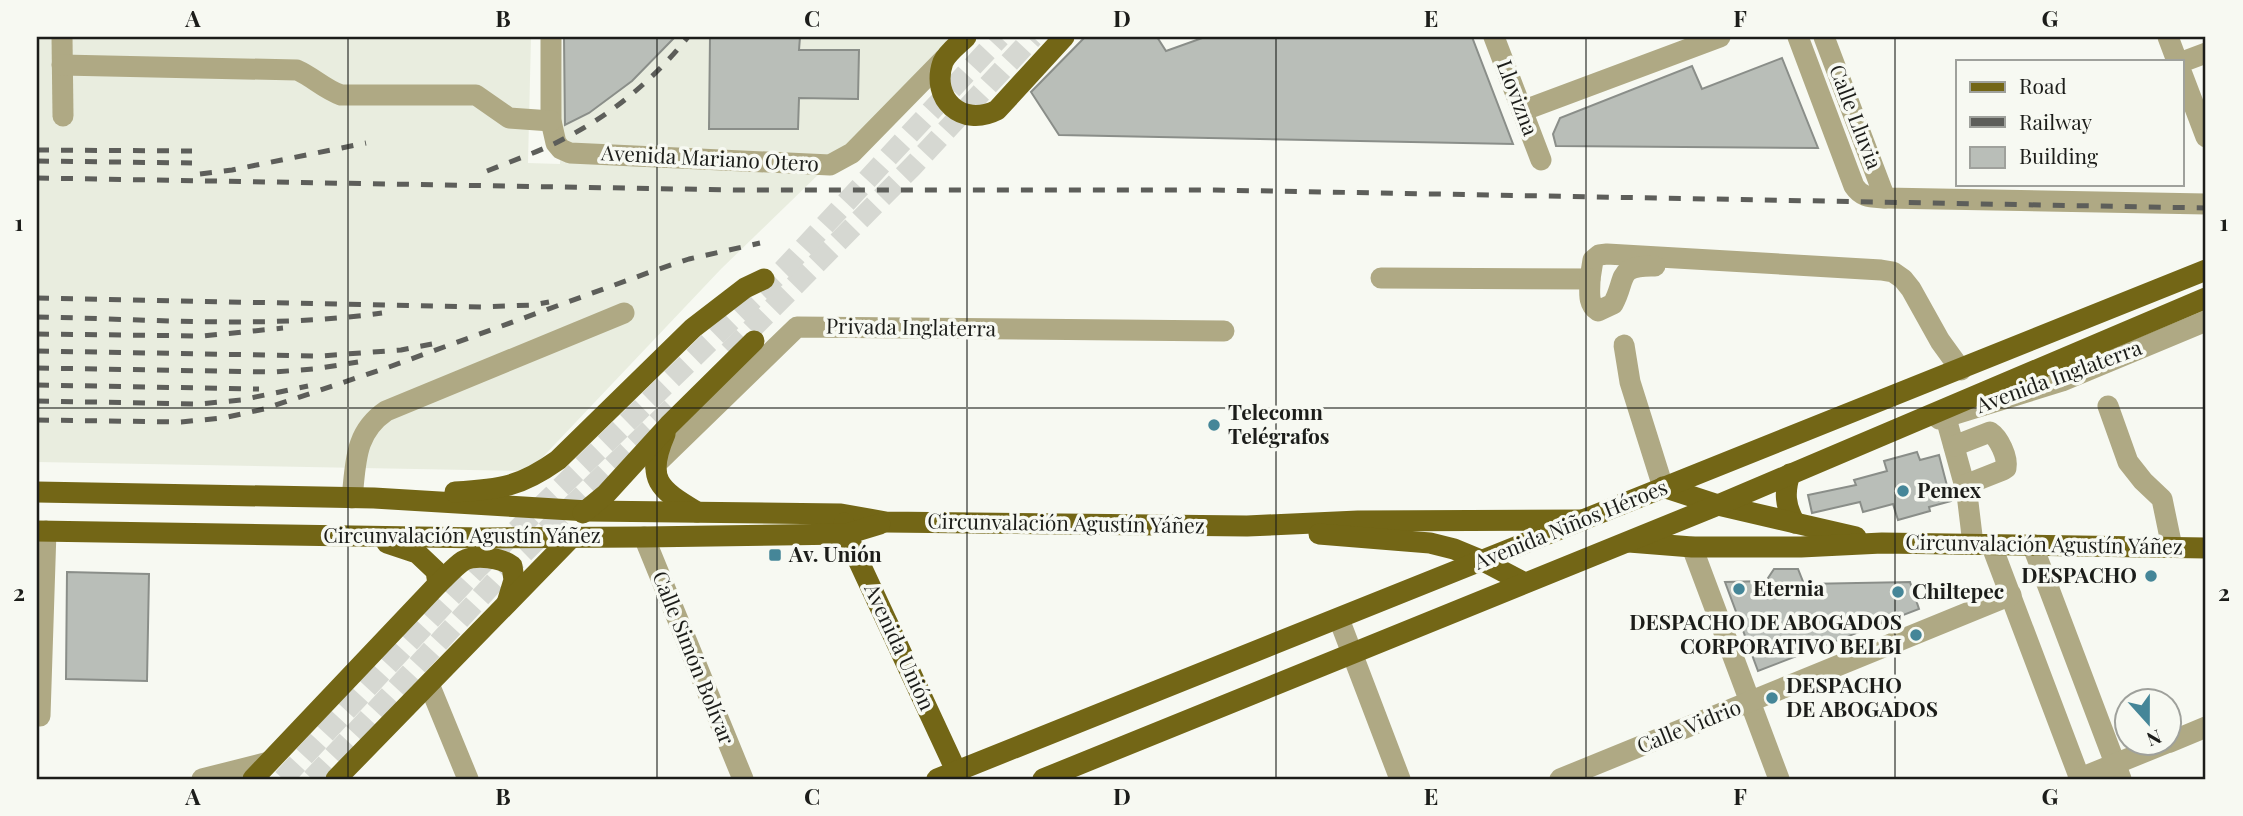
<svg xmlns="http://www.w3.org/2000/svg" width="2243" height="816" viewBox="0 0 2243 816" font-family="'Playfair Display',serif">
<rect width="100%" height="100%" fill="#f7f9f2"/>
<path fill="#e9eddf" d="M37 37H531L528 163 560 164 563 37H953L822 171 721 269 539 461 521 471 37 462Z"/>
<g fill="#b9beb8" stroke="#8a8e89" stroke-width="2">
<path d="M564 37H675L632 81 589 113 565 125Z"/>
<path d="M710 37H800L799 50H859L858 99 799 98 798 129H709Z"/>
<path d="M1085 37H1157L1166 51 1205 37H1472L1513 144 1059 135 1031 92Z"/>
<path d="M1782 58 1818 148 1556 146 1553 134 1560 118 1692 66 1702 89Z"/>
<path d="M1917 452 1920 460 1939 455 1951 501 1929 507 1930 511 1898 520 1893 504 1863 512 1860 502 1812 513 1808 495 1856 485 1854 480 1887 471 1884 461Z"/>
<path d="M1774 569H1798L1804 584 1910 582 1919 609 1758 671 1725 582 1766 581Z"/>
<path d="M67 572 149 574 147 681 66 679Z"/>
</g>
<g fill="none" stroke-linecap="round" stroke-linejoin="round">
<g stroke="#d6d8d2" stroke-width="21" stroke-dasharray="21 10" stroke-linecap="butt">
<path d="M729 352 912 167 1033 37"/>
<path d="M283 779 477 569 783 270 1000 37"/>
<path d="M312 779 501 575 678 402"/>
</g>
<g stroke="#afa984" stroke-width="21">
<path d="M62 37 63 116"/>
<path d="M551 37V121L556 143 561 149 570 153 830 165 852 153 944 59"/>
<path d="M1494 37 1541 160"/>
<path d="M1798 37 1854 186C1862 198 1871 197 1885 198L2206 204"/>
<path d="M1824 37 1885 198"/>
<path d="M2168 37 2177 61"/>
<path d="M2182 62 2206 53"/>
<path d="M62 65 297 70C313 77 324 89 341 95H476L509 118 551 121"/>
<path d="M2182 74 2206 137"/>
<path d="M1522 111 1720 37"/>
<path d="M1381 278 1590 279 1593 260 1599 255 1607 254 1881 270 1893 272 1903 279 1911 289 1940 341 1961 370"/>
<path d="M1590 279C1590 291 1587 304 1598 311L1613 304C1627 279 1615 265 1655 266"/>
<path d="M1624 345 1630 382 1663 487"/>
<path d="M2108 406 2128 462 2143 481 2162 499 2172 547"/>
<path d="M1944 411 1967 494 1973 544"/>
<path d="M1939 419 2062 381 2206 321"/>
<path d="M1954 446 1990 432C1999 438 2008 457 2006 468L2003 470 1965 485"/>
<path d="M655 465 797 327 1224 331"/>
<path d="M352 498C356 463 354 433 386 411L624 313"/>
<path d="M644 537 743 779"/>
<path d="M1991 544 2080 779"/>
<path d="M2032 544 2121 779"/>
<path d="M1692 547 1779 779"/>
<path d="M1339 619 1400 779"/>
<path d="M429 684 468 779"/>
<path d="M40 716 46 531"/>
<path d="M2170 742 2206 727"/>
<path d="M202 779 269 762"/>
<path d="M1560 779 2011 595"/>
<path d="M2078 779 2169 742"/>
</g>
<g stroke="#736616" stroke-width="21">
<path d="M966 37C959 44 947 53 943 62 930 99 962 128 997 110L1064 37"/>
<path d="M665 434C645 480 659 489 697 512"/>
<path d="M1790 474C1784 492 1785 506 1795 523"/>
<path d="M1663 487 1718 505 1856 537"/>
<path d="M37 492 374 498 588 511 841 514 886 522 1247 526 1358 521 1583 520"/>
<path d="M455 492C501 489 520 487 558 460L693 328 745 288 764 279"/>
<path d="M583 513 606 494 669 425 754 341"/>
<path d="M844 523 853 549 960 779"/>
<path d="M37 531 484 538 644 537 847 534 880 524"/>
<path d="M1319 534 1430 543 1454 549 1483 561 1523 582"/>
<path d="M1629 542 1692 547H1801L1882 543 2206 548"/>
<path d="M387 543 417 553 436 571 438 584"/>
<path d="M253 779 438 584C446 577 454 567 463 561 476 554 502 558 512 566L514 580 507 603"/>
<path d="M336 779 572 537"/>
<path d="M937 779 2206 270"/>
<path d="M1043 779 1718 505 2206 298"/>
</g>
<g stroke="#5d5e5a" stroke-width="5" stroke-dasharray="12 12" stroke-linecap="butt">
<path d="M37 150 192 151"/>
<path d="M37 161 192 163"/>
<path d="M487 171C514 160 542 151 567 137 613 114 656 77 688 37"/>
<path d="M200 174 232 170 366 143"/>
<path d="M37 178 738 190H1214L2206 208"/>
<path d="M37 298 481 307 533 305 549 302"/>
<path d="M37 317C150 319 269 329 382 313"/>
<path d="M37 334 203 336 283 328"/>
<path d="M37 351 320 356 401 350 432 344"/>
<path d="M37 368 274 372 314 369 358 362"/>
<path d="M37 385 259 389"/>
<path d="M37 401 199 404 241 400 308 386"/>
<path d="M37 420 181 422 223 418 264 409 389 367 653 271 689 259 760 243"/>
</g>
</g>
<path fill="none" stroke="#1c1d1a" stroke-width="2" stroke-opacity="0.55" d="M348 37V779M657 37V779M967 37V779M1276 37V779M1586 37V779M1895 37V779M37 408H2206"/>
<g fill="#458698" stroke="#f7f9f2" stroke-width="2.5">
<circle cx="1214" cy="425" r="7"/>
<circle cx="1903" cy="491" r="7"/>
<rect x="768" y="548" width="14" height="14" rx="3.5"/>
<circle cx="2151" cy="576" r="7"/>
<circle cx="1739" cy="589" r="7"/>
<circle cx="1898" cy="592" r="7"/>
<circle cx="1916" cy="635" r="7"/>
<circle cx="1772" cy="698" r="7"/>
</g>
<g text-anchor="middle" stroke-width="7" stroke-linejoin="round" paint-order="stroke">
<g font-size="21" fill="#1c1d1a" stroke="#f7f9f2">
<text transform="translate(1517 98) rotate(69)" y="7">Llovizna</text>
<text transform="translate(1855 117) rotate(69)" y="7">Calle Lluvia</text>
<text transform="translate(710 159) rotate(3)" y="7">Avenida Mariano Otero</text>
<text transform="translate(911 328) rotate(1)" y="7">Privada Inglaterra</text>
<text transform="translate(2059 377) rotate(-20)" y="7">Avenida Inglaterra</text>
<text transform="translate(1066 524) rotate(1)" y="7">Circunvalación Agustín Yáñez</text>
<text transform="translate(1571 525) rotate(-22)" y="7">Avenida Niños Héroes</text>
<text x="462" y="543">Circunvalación Agustín Yáñez</text>
<text transform="translate(2044 545) rotate(1)" y="7">Circunvalación Agustín Yáñez</text>
<text transform="translate(899 647) rotate(65)" y="7">Avenida Unión</text>
<text transform="translate(693 658) rotate(68)" y="7">Calle Simón Bolívar</text>
<text transform="translate(1689 727) rotate(-22)" y="7">Calle Vidrio</text>
</g>
<g font-size="21" font-weight="bold" fill="#1c1d1a" stroke="#f7f9f2" text-anchor="start">
<text x="1228" y="420">Telecomn<tspan x="1228" dy="24">Telégrafos</tspan></text>
<text x="1917" y="498">Pemex</text>
<text x="789" y="562">Av. Unión</text>
<text x="2137" y="583" text-anchor="end">DESPACHO</text>
<text x="1753" y="596">Eternia</text>
<text x="1912" y="599">Chiltepec</text>
<text x="1902" y="630" text-anchor="end">DESPACHO DE ABOGADOS<tspan x="1902" dy="24">CORPORATIVO BELBI</tspan></text>
<text x="1786" y="693">DESPACHO<tspan x="1786" dy="24">DE ABOGADOS</tspan></text>
</g>
</g>
<rect width="2243" height="816" fill="none" stroke="#f7f9f2" stroke-width="77"/>
<rect x="1956" y="60" width="228" height="126" fill="#f7f9f2" stroke="#9fa19c" stroke-width="2"/>
<rect x="1970" y="82" width="35" height="10" fill="#736616" stroke="#9fa19c" stroke-width="2"/>
<text x="2019" y="94" font-size="21" fill="#1c1d1a">Road</text>
<rect x="1970" y="117" width="35" height="10" fill="#5d5e5a" stroke="#9fa19c" stroke-width="2"/>
<text x="2019" y="130" font-size="21" fill="#1c1d1a">Railway</text>
<rect x="1970" y="147" width="35" height="21" fill="#b9beb8" stroke="#9fa19c" stroke-width="2"/>
<text x="2019" y="164" font-size="21" fill="#1c1d1a">Building</text>
<g transform="translate(2148 722) rotate(159)"><circle r="33" fill="#f7f9f2" stroke="#9fa19c" stroke-width="2"/>
<path d="M0-5L12 26L0 18L-12 26Z" fill="#458698"/>
<text y="-10" font-size="19" font-weight="bold" text-anchor="middle" fill="#1c1d1a">N</text>
</g>
<rect x="38" y="38" width="2166" height="740" fill="none" stroke="#1c1d1a" stroke-width="2.5"/>
<g font-size="23" text-anchor="middle" font-weight="bold" fill="#1c1d1a">
<text x="193" y="27">A</text>
<text x="503" y="27">B</text>
<text x="812" y="27">C</text>
<text x="1122" y="27">D</text>
<text x="1431" y="27">E</text>
<text x="1740" y="27">F</text>
<text x="2050" y="27">G</text>
<text x="19" y="231">1</text>
<text x="2224" y="231">1</text>
<text x="19" y="601">2</text>
<text x="2224" y="601">2</text>
<text x="193" y="805">A</text>
<text x="503" y="805">B</text>
<text x="812" y="805">C</text>
<text x="1122" y="805">D</text>
<text x="1431" y="805">E</text>
<text x="1740" y="805">F</text>
<text x="2050" y="805">G</text>
</g>
</svg>
